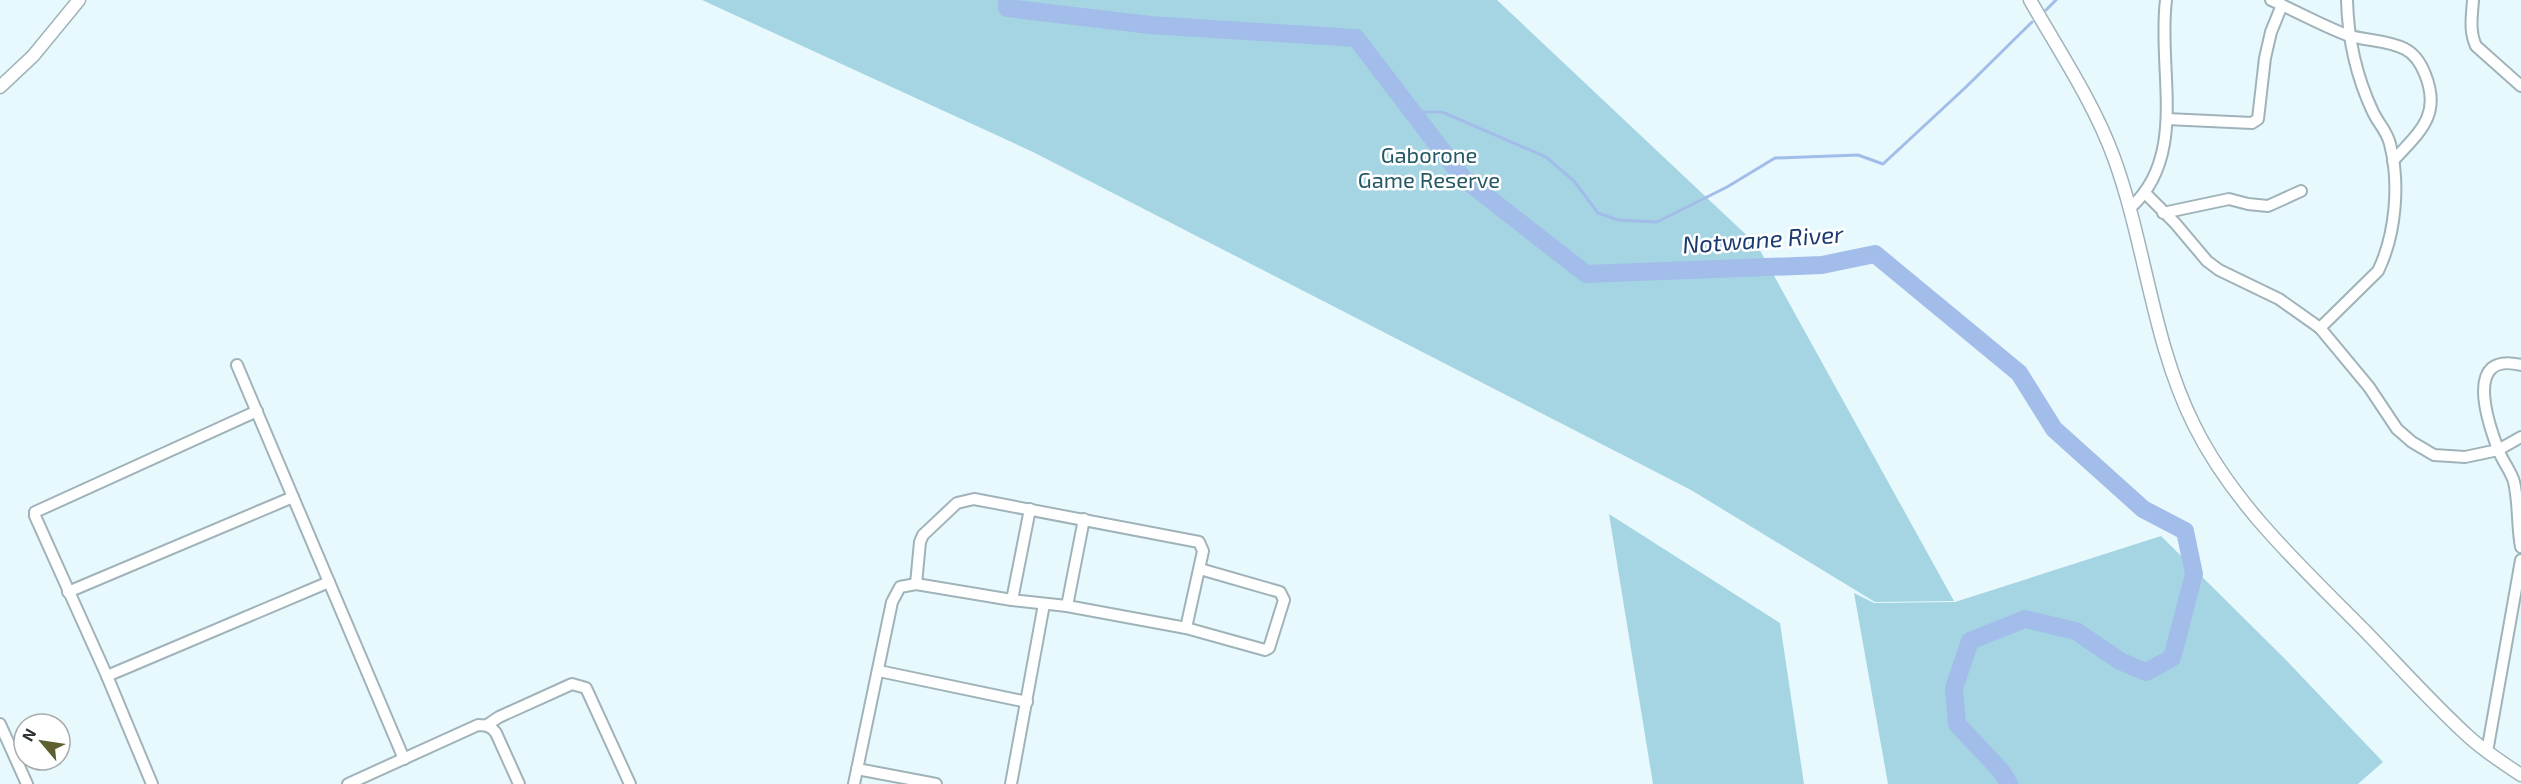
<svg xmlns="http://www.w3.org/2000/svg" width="2521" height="784" viewBox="0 0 2521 784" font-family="'Exo 2',sans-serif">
<rect width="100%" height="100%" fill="#e8f9fe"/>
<g fill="#a5d5e3">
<path d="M702 0H1497L1757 245 1954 601 1875 602 1691 490 1033 152Z"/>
<path d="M1609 514 1780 623 1804 784H1653Z"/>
<path d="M2161 536 2285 659 2383 762 2358 784H1888L1854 593 1874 603 1955 602Z"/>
</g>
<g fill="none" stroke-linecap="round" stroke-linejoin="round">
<g stroke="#a2bde9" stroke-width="3">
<path d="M2046 10 2056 0"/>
<path d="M1413 112H1442L1546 157 1574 181 1598 213 1618 220 1657 222 1727 187 1775 158 1858 155 1883 164 1966 87 2032 22"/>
</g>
<path stroke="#a2bde9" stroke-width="18" d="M1007 0V8L1150 25 1356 38 1463 178 1586 274 1822 265 1875 254 2019 373 2054 429 2143 509 2185 531 2194 574 2172 658 2146 672 2120 661 2076 631 2025 619 1970 641 1954 688 1957 724 2002 772 2009 784"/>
<g stroke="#9fb3b9" stroke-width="14">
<g id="minor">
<path d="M2271 0C2296 11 2321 25 2347 35 2366 41 2388 40 2405 49 2415 54 2421 64 2425 74 2442 116 2419 132 2393 161"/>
<path d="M2473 0C2472 16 2469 31 2476 46L2521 86"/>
<path d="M2167 119 2252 123 2258 119 2265 58 2271 32 2282 5"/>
<path d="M2146 194 2175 223 2207 261 2219 270 2279 299 2320 328 2369 387 2397 429 2412 442 2434 455 2465 457 2498 450 2521 437"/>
<path d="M2130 208C2189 156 2157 69 2166 0"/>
<path d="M2163 213 2229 199 2248 204 2268 206 2301 191"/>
<path d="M2320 328 2378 271C2396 234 2400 183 2390 144 2387 131 2378 123 2373 112 2356 76 2348 39 2347 0"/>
<path d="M237 365 404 759"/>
<path d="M2521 365C2464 351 2487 420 2498 449 2502 461 2511 471 2514 482 2519 503 2517 526 2521 547"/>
<path d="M916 584 920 542 923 535 957 503 974 499 1199 542 1203 551 1186 628"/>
<path d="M68 592 293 497"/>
<path d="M1012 600 1030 509"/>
<path d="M1067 606 1084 519"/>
<path d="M879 671 1027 702"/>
<path d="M107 676 329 582"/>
<path d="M0 724 27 784"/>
<path d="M487 725 499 717 572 684 586 688 630 784"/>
<path d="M2487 752 2521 560"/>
<path d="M857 769 936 784"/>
<path d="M152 784 107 676 35 516V512L257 411"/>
<path d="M348 784 478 725C486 725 491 726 496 733L519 784"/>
<path d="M854 784 892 602 900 587 916 584 1012 600 1067 606 1186 628 1265 650 1269 648 1284 600 1280 592 1200 569"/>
<path d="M1011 784 1044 604"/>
</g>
</g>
<g stroke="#9fb3b9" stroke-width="15">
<g id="tertiary">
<path d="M2030 0C2059 51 2094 103 2114 158 2146 246 2152 341 2194 425 2234 506 2303 568 2365 631 2399 666 2432 703 2468 736 2484 751 2503 763 2521 775"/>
<path d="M0 87 33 56 79 0"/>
</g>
</g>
<use href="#minor" stroke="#fff" stroke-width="10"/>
<use href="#tertiary" stroke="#fff" stroke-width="12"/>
</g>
<g text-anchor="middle" stroke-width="5" stroke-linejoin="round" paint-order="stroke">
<g font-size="22" fill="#245865" stroke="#fff">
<text x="1429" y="163">Gaborone<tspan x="1429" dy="25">Game Reserve</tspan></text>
</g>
<g font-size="24" font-style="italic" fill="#1b3b70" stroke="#fff">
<text transform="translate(1763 240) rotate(-4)" y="8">Notwane River</text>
</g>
</g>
<g transform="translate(42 742) rotate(299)"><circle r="28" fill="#ffffff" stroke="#aaadae" stroke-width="1.5"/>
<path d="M0-4.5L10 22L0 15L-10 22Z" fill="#5e612f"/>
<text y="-9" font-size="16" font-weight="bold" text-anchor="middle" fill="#2a3235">N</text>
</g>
</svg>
